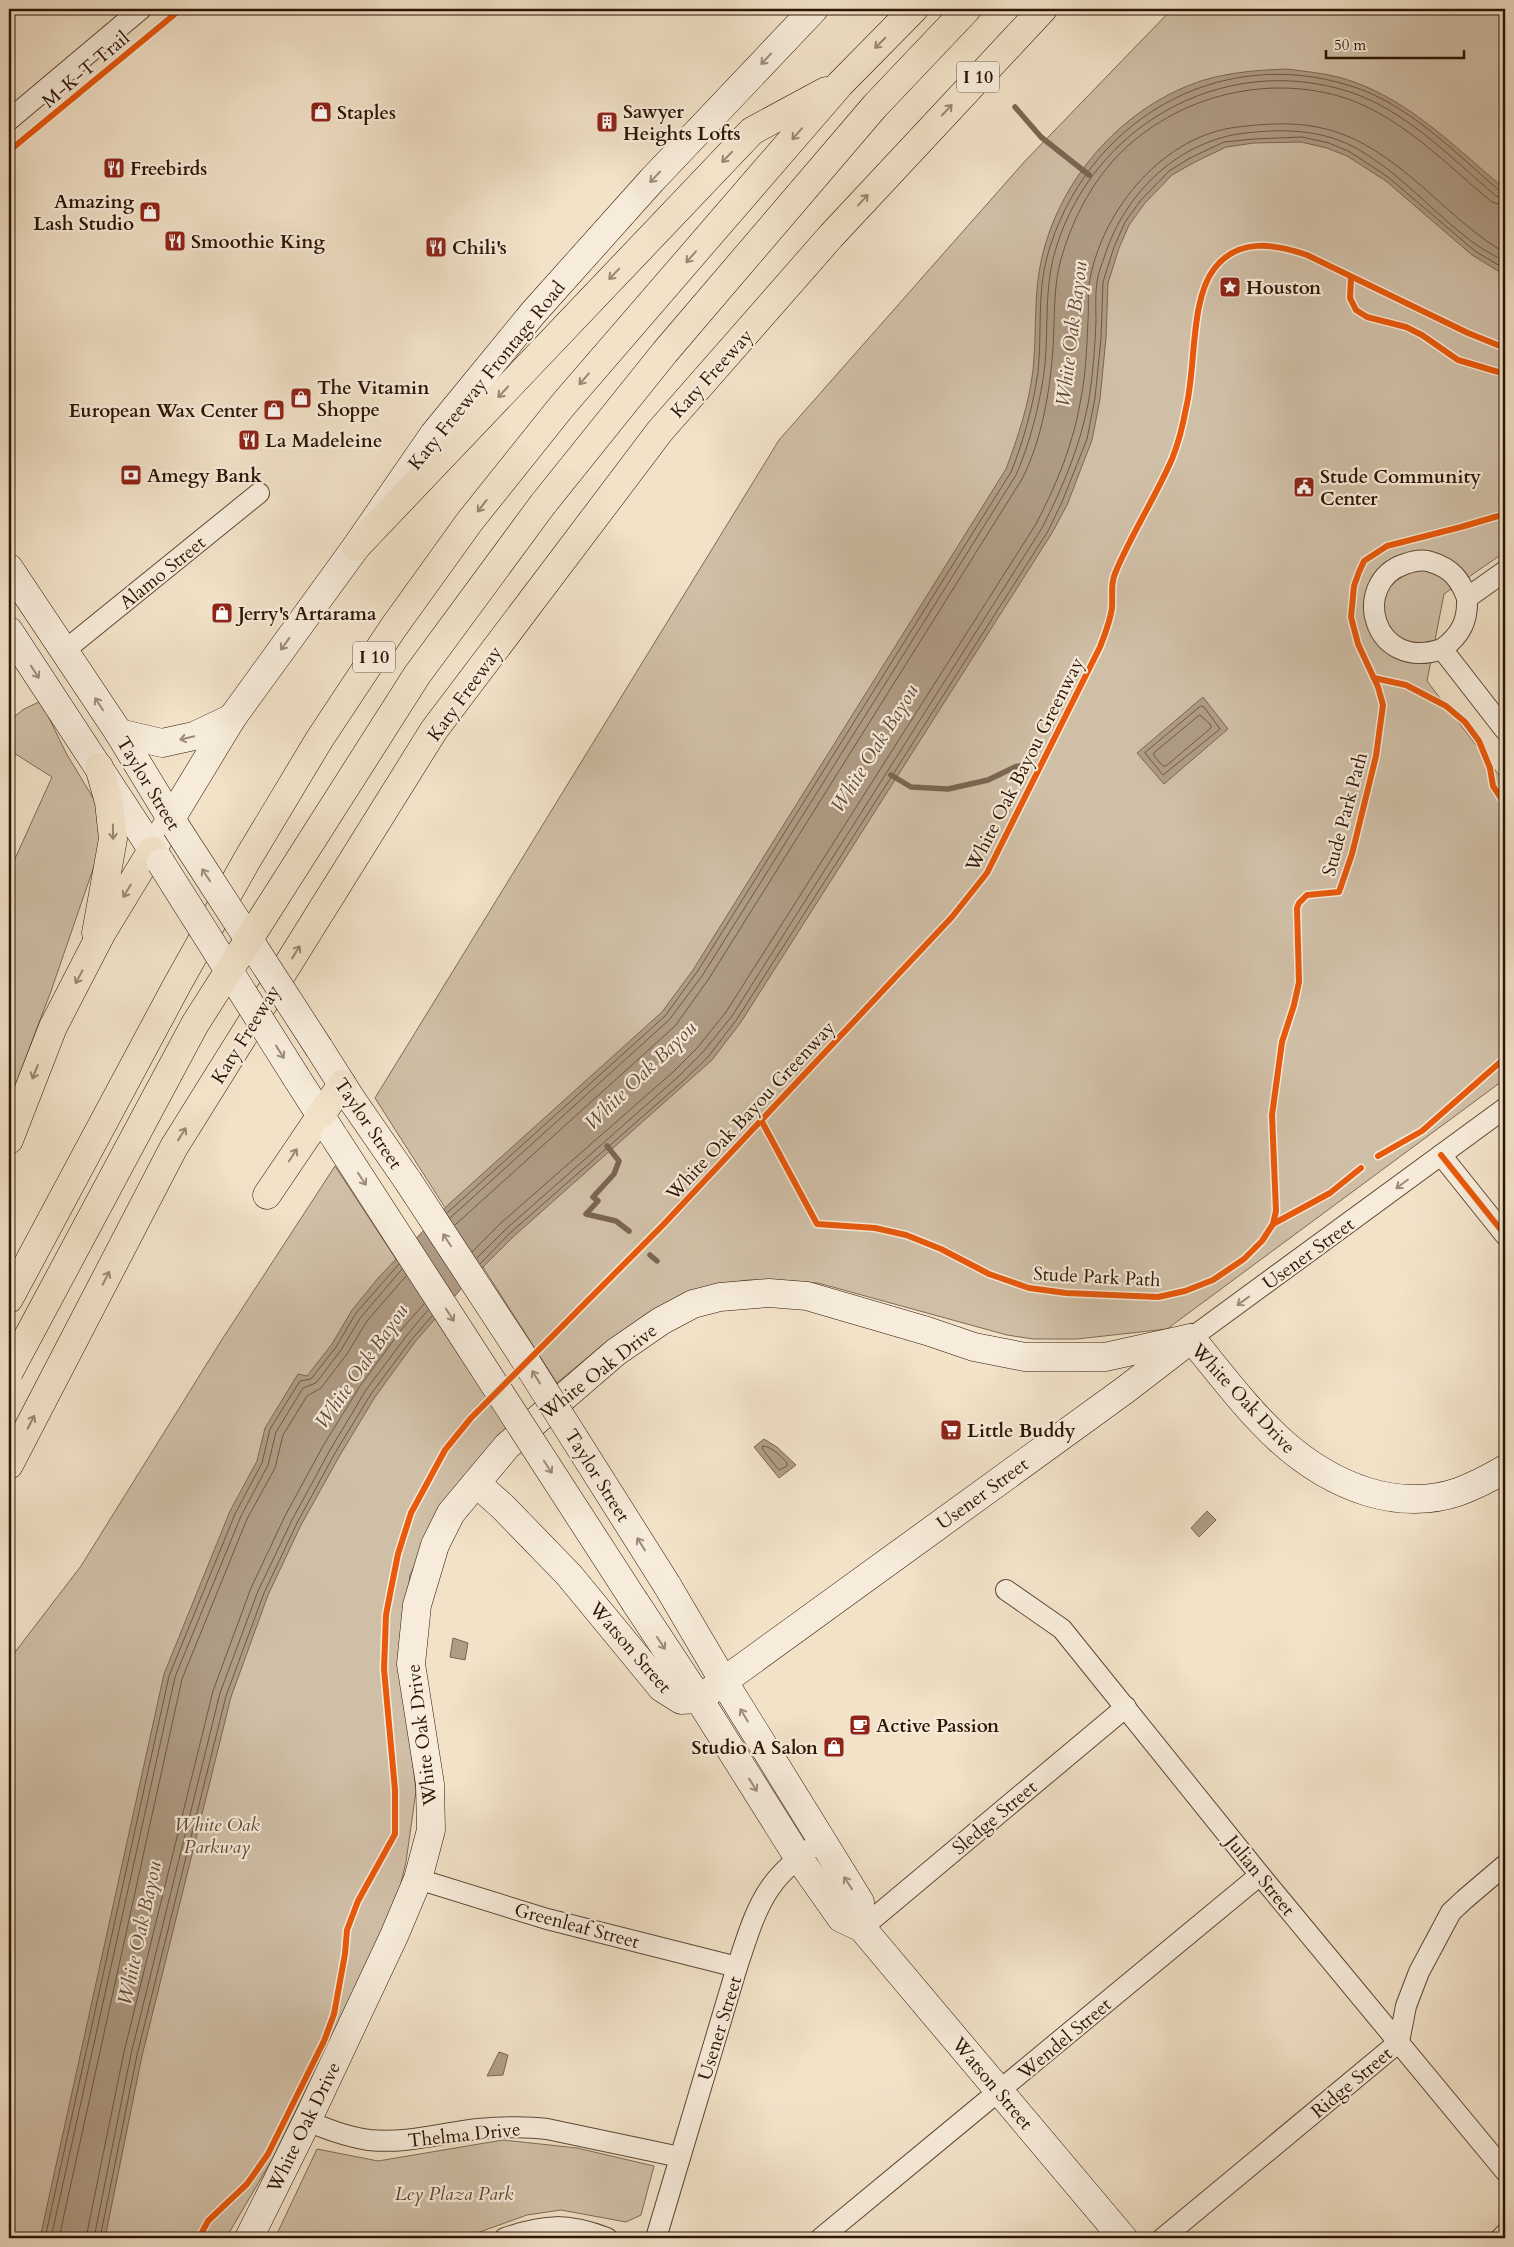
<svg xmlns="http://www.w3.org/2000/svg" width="1514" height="2247" viewBox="0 0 1514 2247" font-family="Cardo,serif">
<rect width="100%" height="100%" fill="#f2e2c8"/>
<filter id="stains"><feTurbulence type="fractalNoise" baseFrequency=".004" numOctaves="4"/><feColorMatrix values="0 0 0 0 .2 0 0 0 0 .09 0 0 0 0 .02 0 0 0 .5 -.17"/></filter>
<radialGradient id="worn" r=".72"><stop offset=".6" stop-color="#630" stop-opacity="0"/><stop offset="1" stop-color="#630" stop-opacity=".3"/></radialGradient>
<g fill="#d0bfa7" stroke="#7e6a56">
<path d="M1172 9H1505V552L1444 594 1427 681 1505 783V1079L1167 1329 1077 1339H1033L1007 1335 818 1283 748 1280 729 1283 653 1310 606 1342 557 1383 375 1098 779 440 1025 161Z"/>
<path d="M41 701 66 753 95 801 102 843 51 991 9 1102V872L52 777 9 750V721L24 709Z"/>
<path d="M335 1166 507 1429 440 1513 410 1575 401 1662 416 1791 406 1862 397 1900 273 2158 226 2238H9V1660L81 1566 221 1341Z"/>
<path d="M503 2140 577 2148 654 2166 641 2215 626 2222 561 2210 527 2215 463 2238H275L317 2149 378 2161Z"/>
</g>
<g fill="#af9c85" stroke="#7b6651">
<path d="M1287 69C1309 72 1333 74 1354 82 1413 103 1458 150 1505 189V275L1472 255 1386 181 1347 156 1327 148 1301 142 1254 143 1226 147 1193 163 1172 175 1145 203 1129 225 1119 248 1108 283 1106 338 1100 399 1092 440 1067 505 1052 533 741 1022 712 1060 513 1237 461 1289 415 1342 375 1397 340 1455 301 1525 268 1595 231 1697 142 2056 105 2238H40L164 1674 230 1511 257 1461 265 1428 298 1374 307 1376 332 1344 352 1310 379 1277 449 1204 662 1012 693 970 1006 469C1018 437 1029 404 1033 370 1037 333 1033 294 1042 257 1061 176 1125 105 1204 80 1231 72 1259 70 1287 69Z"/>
<path d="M1203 697 1228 729 1164 784 1137 753Z"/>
<path d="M764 1439 777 1447 796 1465 779 1478 754 1447Z"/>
<path d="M1207 1511 1216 1520 1199 1537 1191 1528Z"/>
<path d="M453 1638 468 1643 465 1660 450 1657Z"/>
<path d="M499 2052 508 2055 503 2075 487 2076Z"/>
</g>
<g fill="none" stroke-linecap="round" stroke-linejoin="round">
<g stroke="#6e5844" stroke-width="1">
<path d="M1201 706 1204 707 1220 729 1163 775 1145 753Z"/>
<path d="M1200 715 1211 725V728L1166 766H1163L1154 756V753Z"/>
<path d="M447 1213 665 1016 697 972 1011 472C1024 440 1033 406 1038 372 1042 334 1037 294 1047 257 1084 123 1216 43 1351 86 1409 104 1455 153 1500 191L1505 193"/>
<path d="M450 1218 669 1020 702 976 1016 475C1030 443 1039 407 1044 373 1049 335 1044 296 1053 259 1086 129 1221 50 1350 92 1407 111 1451 158 1496 196L1505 199"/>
<path d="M455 1225 675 1026 708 980 1022 479C1042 440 1050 391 1053 348 1055 319 1053 287 1061 259 1071 224 1087 191 1111 163 1168 98 1265 71 1348 99 1404 119 1447 165 1492 202L1505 206"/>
<path d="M472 1252 501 1223 673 1072 698 1047 726 1012 1036 524C1057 484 1074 442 1081 398 1086 372 1087 345 1088 319 1089 306 1087 292 1090 279 1103 209 1164 135 1238 127 1279 122 1315 121 1354 139 1411 166 1451 221 1505 253"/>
<path d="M477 1258 506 1229 678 1077 703 1052 732 1016 1042 528C1063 487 1081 444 1089 399 1093 374 1095 347 1096 321 1096 308 1095 294 1097 282 1098 273 1102 264 1105 255 1125 193 1178 141 1245 133 1282 129 1318 129 1352 146 1400 171 1434 215 1478 246 1487 252 1496 256 1505 262"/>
<path d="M480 1264 510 1233 682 1082 708 1057 737 1019 1048 531 1062 502 1087 439 1095 398 1101 338 1103 282 1114 247 1125 222 1141 200 1169 171 1190 158 1224 142 1254 139 1302 137 1329 143 1350 152 1388 177 1475 251 1505 269"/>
<path d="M763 1446C772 1447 781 1456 787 1463V1466L779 1470 763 1450Z"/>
<path d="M45 2238 169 1676 235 1514 262 1463 270 1429 300 1381 311 1379 336 1347 356 1313 399 1264"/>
<path d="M51 2238 175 1677 241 1516 268 1465 276 1432 303 1388 316 1383 341 1350 361 1317 402 1269"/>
<path d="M59 2238 182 1679 247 1519 275 1468 283 1435 307 1396 321 1388 347 1354 367 1321 406 1276"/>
<path d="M86 2238 124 2052 213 1691 251 1588 285 1516 323 1446 360 1386 401 1330 424 1304"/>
<path d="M94 2238 131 2054 220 1693 258 1591 292 1520 330 1450 366 1390 407 1335 428 1310"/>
<path d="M100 2238 137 2055 226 1696 264 1593 297 1523 335 1453 371 1394 412 1339 432 1316"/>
</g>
<g stroke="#7b6651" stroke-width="5.5">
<path d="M1015 107 1041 137 1089 175"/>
<path d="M891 775 911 787 948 789 988 780 1015 767 1030 763"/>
<path d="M607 1146 619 1161 614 1174 593 1197 598 1201 586 1214 616 1221 629 1231"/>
<path d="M650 1255 657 1261"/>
</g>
<g stroke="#5e4835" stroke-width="22">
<g id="street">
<path d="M9 120 141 9"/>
<path d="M1505 571 1467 598C1468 621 1461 635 1442 649L1505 730"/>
<path d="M1442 649C1372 673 1350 582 1405 564 1413 561 1423 559 1431 562 1451 568 1460 579 1467 598"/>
<path d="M64 651 259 493"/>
<path d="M1441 1155 1505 1235"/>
<path d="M1191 1338 1505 1108"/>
<path d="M1006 1590 1062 1629 1260 1875 1505 2171"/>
<path d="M418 1879 547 1919 737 1967"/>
<path d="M862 1928 1126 1707"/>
<path d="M307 2121C327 2129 347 2137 369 2140 406 2144 442 2133 478 2129 501 2127 524 2126 547 2129L680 2157"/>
<path d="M505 2238C545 2224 567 2223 607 2238"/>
<path d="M656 2238 737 1967C746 1941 754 1911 770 1888 783 1869 802 1854 821 1841"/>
<path d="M821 2238 1260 1875"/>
<path d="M1163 2238 1399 2042 1406 2006 1419 1972 1451 1912 1465 1899 1505 1865"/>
<path d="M1501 2238 1505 2234"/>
</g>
</g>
<g stroke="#2c1404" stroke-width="29">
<g id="secondary">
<path d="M9 568 119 733 176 827"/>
<path d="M9 631 161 863"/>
<path d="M119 733 162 743 194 736 232 718"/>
<path d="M152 850 232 718 356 547 434 434 533 313 652 180 814 9"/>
<path d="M319 1048 352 1100 408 1181"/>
<path d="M296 1077 333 1135"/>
<path d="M1191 1338C1243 1401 1287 1467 1368 1492 1398 1501 1428 1502 1458 1492 1474 1486 1490 1478 1505 1469"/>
<path d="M476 1483 502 1506 569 1575 662 1688 681 1700 699 1699"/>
<path d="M667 1585 724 1682 860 1902 862 1928"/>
<path d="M635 1602 699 1699 798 1857 841 1918 862 1928 1123 2238"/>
<path d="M699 1699 1125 1390 1186 1343"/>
<path d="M249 2238 307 2121 394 1936 418 1879 431 1830 430 1784 411 1664 417 1605 435 1545 451 1513 507 1446 616 1352 661 1321 693 1304 720 1297 769 1293 807 1296 927 1331 974 1347 1025 1357H1105L1191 1338"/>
</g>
</g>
<g stroke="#2c1404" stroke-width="29">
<g id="highway">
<path d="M543 504 665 352 875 106 967 9"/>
<path d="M356 547 752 131 826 91"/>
<path d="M96 933 113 839 109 802 99 767"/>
<path d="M9 1140 53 1027 101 934 152 850"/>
<path d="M267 1195 342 1084"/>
<path d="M9 1299 177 985 247 860 319 740 393 628 470 521 562 406 840 84 914 9"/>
<path d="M9 1465 174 1147 434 730 660 431 831 236 1043 9"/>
</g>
</g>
<use href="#street" stroke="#f7ecdb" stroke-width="20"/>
<use href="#secondary" stroke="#f7ecdb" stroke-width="28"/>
<use href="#highway" stroke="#f2e2c8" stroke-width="28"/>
<g stroke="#2c1404" stroke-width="29" stroke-linecap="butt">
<g id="secondary-bridge">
<path d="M176 827 319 1048"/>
<path d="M161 863 296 1077"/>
<path d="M335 1138 635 1602"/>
<path d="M408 1181 518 1349 667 1585"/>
</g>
</g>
<g stroke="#2c1404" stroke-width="29" stroke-linecap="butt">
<path id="highway-bridge" d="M9 1372 195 1024 417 675 543 504"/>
</g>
<use href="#secondary-bridge" stroke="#f7ecdb" stroke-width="28"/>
<use href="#highway-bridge" stroke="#f2e2c8" stroke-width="28"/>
<g stroke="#f7ecdb" stroke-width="9">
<g id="cycleway">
<path d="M9 151 181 9"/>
<path d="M1351 278 1350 298 1356 310 1367 317 1406 327 1422 335 1458 360 1505 374"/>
<path d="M1374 678 1406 685 1446 706 1465 722 1479 741 1490 768 1493 786 1505 804"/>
<path d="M761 1120 817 1224 875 1228 906 1235 941 1249 989 1274 1029 1288 1066 1293 1158 1297 1185 1291 1213 1280 1244 1259 1262 1241 1273 1224 1330 1193 1361 1168"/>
<path d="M1441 1155 1505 1235"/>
<path d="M1378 1156 1422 1131 1505 1058"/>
<path d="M1273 1224 1276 1211 1272 1115 1282 1042 1294 1005 1299 982 1297 908 1299 903 1307 895 1339 892 1352 854 1376 756 1383 705 1378 687 1358 644 1351 617 1354 586 1359 572 1364 561 1387 546 1461 527 1505 514"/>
<path d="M199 2238 208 2221 247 2184 268 2154 324 2041 334 2014 345 1954 347 1930 358 1901 395 1834V1790L384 1669 386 1615 391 1589 398 1554 411 1513 445 1450 471 1418 663 1225 952 917 987 873 1100 647C1105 634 1110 622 1112 608 1113 594 1110 584 1116 571 1132 533 1155 498 1172 459 1178 444 1183 425 1186 408 1196 369 1190 300 1214 269 1238 237 1275 244 1307 255L1468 333 1505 348"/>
</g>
</g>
<use href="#cycleway" stroke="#e8590c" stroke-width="6"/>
</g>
<defs><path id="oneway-shaft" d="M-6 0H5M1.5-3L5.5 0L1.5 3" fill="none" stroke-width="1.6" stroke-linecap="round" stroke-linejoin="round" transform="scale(1.25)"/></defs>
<g stroke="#998570">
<use href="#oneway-shaft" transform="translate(880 43) rotate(135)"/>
<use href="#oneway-shaft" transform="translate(947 110) rotate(-47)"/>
<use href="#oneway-shaft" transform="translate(797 134) rotate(131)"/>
<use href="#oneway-shaft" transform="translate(727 157) rotate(134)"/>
<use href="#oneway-shaft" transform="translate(863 200) rotate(-48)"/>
<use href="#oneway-shaft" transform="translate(691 257) rotate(131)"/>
<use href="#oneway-shaft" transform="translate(614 274) rotate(134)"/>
<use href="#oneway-shaft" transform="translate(584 379) rotate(131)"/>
<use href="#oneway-shaft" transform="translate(503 392) rotate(133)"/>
<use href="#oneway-shaft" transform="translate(482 506) rotate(128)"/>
<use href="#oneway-shaft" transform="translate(113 832) rotate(89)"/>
<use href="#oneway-shaft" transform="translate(127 891) rotate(121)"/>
<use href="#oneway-shaft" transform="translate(296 952) rotate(-58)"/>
<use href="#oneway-shaft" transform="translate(79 977) rotate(118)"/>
<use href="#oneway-shaft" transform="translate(35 1072) rotate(112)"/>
<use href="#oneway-shaft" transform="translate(182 1134) rotate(-58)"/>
<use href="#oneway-shaft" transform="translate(293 1155) rotate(-57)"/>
<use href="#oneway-shaft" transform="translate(106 1278) rotate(-63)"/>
<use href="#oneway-shaft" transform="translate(31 1422) rotate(-63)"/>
</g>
<g stroke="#9c8b7a">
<use href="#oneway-shaft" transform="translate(766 59) rotate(133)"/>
<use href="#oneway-shaft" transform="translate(655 177) rotate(133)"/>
<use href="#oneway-shaft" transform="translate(285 644) rotate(126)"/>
<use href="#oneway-shaft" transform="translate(35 672) rotate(57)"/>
<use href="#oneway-shaft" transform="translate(99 704) rotate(-123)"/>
<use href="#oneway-shaft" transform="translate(187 738) rotate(166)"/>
<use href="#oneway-shaft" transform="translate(206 875) rotate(-123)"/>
<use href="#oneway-shaft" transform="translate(280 1052) rotate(58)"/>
<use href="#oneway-shaft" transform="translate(362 1179) rotate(57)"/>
<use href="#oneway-shaft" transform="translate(1402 1184) rotate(143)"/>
<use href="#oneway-shaft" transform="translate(447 1240) rotate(-123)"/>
<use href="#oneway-shaft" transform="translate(1243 1301) rotate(144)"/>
<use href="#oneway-shaft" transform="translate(450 1315) rotate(57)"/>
<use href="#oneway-shaft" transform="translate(536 1377) rotate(-122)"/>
<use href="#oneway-shaft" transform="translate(548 1467) rotate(57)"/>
<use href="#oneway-shaft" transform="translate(641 1544) rotate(-122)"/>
<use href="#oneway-shaft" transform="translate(661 1643) rotate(56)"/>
<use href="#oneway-shaft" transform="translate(744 1715) rotate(-121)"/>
<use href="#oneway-shaft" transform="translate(753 1785) rotate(58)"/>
<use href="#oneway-shaft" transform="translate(848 1883) rotate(-123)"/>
</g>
<defs>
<g id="shop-square" transform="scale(1.125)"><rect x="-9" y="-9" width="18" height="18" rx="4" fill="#8f2418" stroke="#f7ecdb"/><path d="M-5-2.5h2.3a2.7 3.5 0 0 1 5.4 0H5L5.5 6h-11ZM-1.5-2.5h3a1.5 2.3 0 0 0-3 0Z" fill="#fff"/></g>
<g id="building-square" transform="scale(1.125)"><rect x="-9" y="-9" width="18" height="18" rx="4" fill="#8f2418" stroke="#f7ecdb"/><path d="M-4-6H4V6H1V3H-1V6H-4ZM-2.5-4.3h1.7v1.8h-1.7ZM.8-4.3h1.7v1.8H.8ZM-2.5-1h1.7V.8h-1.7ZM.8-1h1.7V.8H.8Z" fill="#fff"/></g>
<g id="restaurant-square" transform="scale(1.125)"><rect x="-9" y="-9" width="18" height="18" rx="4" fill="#8f2418" stroke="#f7ecdb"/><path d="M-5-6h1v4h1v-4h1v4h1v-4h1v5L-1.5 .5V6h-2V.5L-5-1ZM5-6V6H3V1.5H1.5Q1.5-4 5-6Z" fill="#fff"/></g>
<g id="sight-square" transform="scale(1.125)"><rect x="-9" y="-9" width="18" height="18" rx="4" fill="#8f2418" stroke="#f7ecdb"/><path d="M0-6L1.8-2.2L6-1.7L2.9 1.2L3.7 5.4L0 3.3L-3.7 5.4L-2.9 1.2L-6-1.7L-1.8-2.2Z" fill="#fff"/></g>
<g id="bank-square" transform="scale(1.125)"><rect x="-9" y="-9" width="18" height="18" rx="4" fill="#8f2418" stroke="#f7ecdb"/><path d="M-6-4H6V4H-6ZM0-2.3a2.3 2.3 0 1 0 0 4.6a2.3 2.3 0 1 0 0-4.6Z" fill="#fff"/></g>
<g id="civic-square" transform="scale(1.125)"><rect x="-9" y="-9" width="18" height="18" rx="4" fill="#8f2418" stroke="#f7ecdb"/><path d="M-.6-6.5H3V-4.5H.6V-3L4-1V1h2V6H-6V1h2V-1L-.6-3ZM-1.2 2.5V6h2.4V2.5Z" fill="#fff"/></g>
<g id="supermarket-square" transform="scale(1.125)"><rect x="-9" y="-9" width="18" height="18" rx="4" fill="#8f2418" stroke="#f7ecdb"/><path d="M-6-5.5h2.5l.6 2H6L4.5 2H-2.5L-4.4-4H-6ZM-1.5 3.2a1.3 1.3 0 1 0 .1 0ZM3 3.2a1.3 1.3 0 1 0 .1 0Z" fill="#fff"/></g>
<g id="cafe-square" transform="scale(1.125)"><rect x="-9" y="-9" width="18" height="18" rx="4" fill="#8f2418" stroke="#f7ecdb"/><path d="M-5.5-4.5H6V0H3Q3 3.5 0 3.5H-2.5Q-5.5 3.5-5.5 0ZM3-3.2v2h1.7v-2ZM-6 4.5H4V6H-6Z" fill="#fff"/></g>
</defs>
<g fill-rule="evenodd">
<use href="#shop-square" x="321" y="112"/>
<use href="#building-square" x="607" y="122"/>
<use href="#restaurant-square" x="114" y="168"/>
<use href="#shop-square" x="150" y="212"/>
<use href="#restaurant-square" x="175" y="241"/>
<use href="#restaurant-square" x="436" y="247"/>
<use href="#sight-square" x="1230" y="287"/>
<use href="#shop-square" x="301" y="398"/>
<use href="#shop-square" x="274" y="410"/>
<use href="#restaurant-square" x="249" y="440"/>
<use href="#bank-square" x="131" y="475"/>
<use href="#civic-square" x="1304" y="487"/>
<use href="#shop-square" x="222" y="613"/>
<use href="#supermarket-square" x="951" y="1430"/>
<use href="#cafe-square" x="860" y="1725"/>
<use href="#shop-square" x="834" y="1747"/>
</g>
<g text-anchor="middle" stroke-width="4.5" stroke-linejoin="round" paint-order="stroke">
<g fill="#f7ecdb" stroke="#695544" stroke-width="1">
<rect x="957" y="61.5" width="42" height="31" rx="4"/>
<rect x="353" y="641.5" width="42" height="31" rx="4"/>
</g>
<g font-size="18" font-weight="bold" fill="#2c1404">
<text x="978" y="83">I 10</text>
<text x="374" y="663">I 10</text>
</g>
<g font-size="19" fill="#2c1404" stroke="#f7ecdb">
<text transform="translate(85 69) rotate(-40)" y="7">M-K-T Trail</text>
<text transform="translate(711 373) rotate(-48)" y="7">Katy Freeway</text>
<text transform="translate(486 375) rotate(-51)" y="7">Katy Freeway Frontage Road</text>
<text transform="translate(162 572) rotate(-39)" y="7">Alamo Street</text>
<text transform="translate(464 693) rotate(-54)" y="7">Katy Freeway</text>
<text transform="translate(1024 764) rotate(-63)" y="7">White Oak Bayou Greenway</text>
<text transform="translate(149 783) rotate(59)" y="7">Taylor Street</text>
<text transform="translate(1344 814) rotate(-75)" y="7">Stude Park Path</text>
<text transform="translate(245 1034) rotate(-58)" y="7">Katy Freeway</text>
<text transform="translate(750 1110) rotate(-47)" y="7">White Oak Bayou Greenway</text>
<text transform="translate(369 1123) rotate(56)" y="7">Taylor Street</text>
<text transform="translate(1308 1253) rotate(-36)" y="7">Usener Street</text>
<text transform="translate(1097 1276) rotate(3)" y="7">Stude Park Path</text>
<text transform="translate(598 1371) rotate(-38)" y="7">White Oak Drive</text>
<text transform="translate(1244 1398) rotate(47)" y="7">White Oak Drive</text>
<text transform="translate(598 1475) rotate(58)" y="7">Taylor Street</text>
<text transform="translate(982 1493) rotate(-36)" y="7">Usener Street</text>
<text transform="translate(631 1647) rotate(49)" y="7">Watson Street</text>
<text transform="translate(421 1735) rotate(-97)" y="7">White Oak Drive</text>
<text transform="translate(994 1817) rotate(-40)" y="7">Sledge Street</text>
<text transform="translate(1261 1875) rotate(51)" y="7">Julian Street</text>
<text transform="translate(577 1925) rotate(15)" y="7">Greenleaf Street</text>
<text transform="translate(719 2028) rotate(-73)" y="7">Usener Street</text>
<text transform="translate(1064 2038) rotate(-40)" y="7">Wendel Street</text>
<text transform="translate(1351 2082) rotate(-40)" y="7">Ridge Street</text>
<text transform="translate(993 2083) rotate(50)" y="7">Watson Street</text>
<text transform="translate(303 2127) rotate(-64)" y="7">White Oak Drive</text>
<text transform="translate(464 2134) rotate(-6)" y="7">Thelma Drive</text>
</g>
<g font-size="19" font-weight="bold" fill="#2c1404" stroke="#f7ecdb" text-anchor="start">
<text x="623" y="118">Sawyer<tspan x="623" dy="22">Heights Lofts</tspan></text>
<text x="337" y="119">Staples</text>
<text x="130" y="175">Freebirds</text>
<text x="134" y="208" text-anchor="end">Amazing<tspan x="134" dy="22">Lash Studio</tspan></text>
<text x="191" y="248">Smoothie King</text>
<text x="452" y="254">Chili's</text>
<text x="1246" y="294">Houston</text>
<text x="317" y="394">The Vitamin<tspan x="317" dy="22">Shoppe</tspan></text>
<text x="258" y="417" text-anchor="end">European Wax Center</text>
<text x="265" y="447">La Madeleine</text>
<text x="147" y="482">Amegy Bank</text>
<text x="1320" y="483">Stude Community<tspan x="1320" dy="22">Center</tspan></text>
<text x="238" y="620">Jerry's Artarama</text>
<text x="967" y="1437">Little Buddy</text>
<text x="876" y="1732">Active Passion</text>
<text x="818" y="1754" text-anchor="end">Studio A Salon</text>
</g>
<g font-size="19" font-style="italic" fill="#5d4735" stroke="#f7ecdb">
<text x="217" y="1831">White Oak<tspan x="217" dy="22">Parkway</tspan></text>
<text x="454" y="2200">Ley Plaza Park</text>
</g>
<g font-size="20" font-style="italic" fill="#604a38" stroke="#f7ecdb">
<text transform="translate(1071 334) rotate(-83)" y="7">White Oak Bayou</text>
<text transform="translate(874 748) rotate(-58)" y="7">White Oak Bayou</text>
<text transform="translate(640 1075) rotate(-44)" y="7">White Oak Bayou</text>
<text transform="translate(361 1366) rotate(-55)" y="7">White Oak Bayou</text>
<text transform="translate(139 1933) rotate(-78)" y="7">White Oak Bayou</text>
</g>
</g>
<rect width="1514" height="2247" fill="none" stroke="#f2e2c8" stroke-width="30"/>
<rect x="10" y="10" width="1494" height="2227" fill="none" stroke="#2c1404" stroke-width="2.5"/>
<rect x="15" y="15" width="1484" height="2217" fill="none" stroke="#2c1404"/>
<path d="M1326 50v8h138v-8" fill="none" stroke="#2c1404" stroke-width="2.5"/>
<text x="1334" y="50" font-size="15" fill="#2c1404" stroke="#f7ecdb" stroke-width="4" paint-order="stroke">50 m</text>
<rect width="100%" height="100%" filter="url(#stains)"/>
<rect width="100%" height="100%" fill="url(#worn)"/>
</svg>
